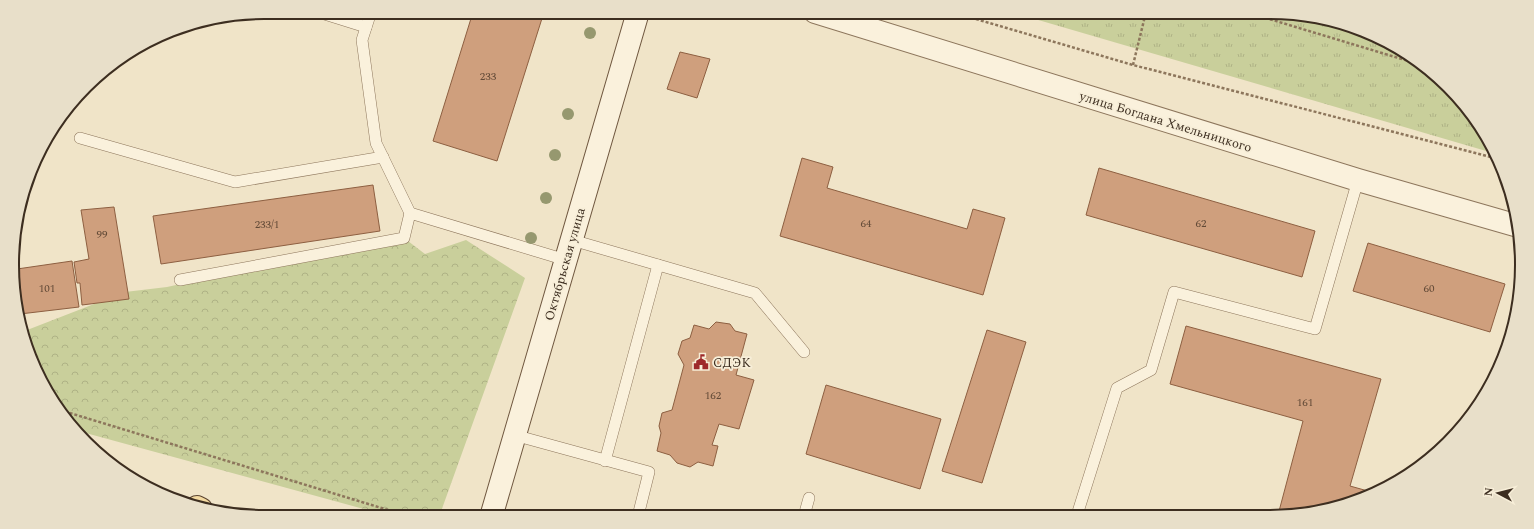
<svg xmlns="http://www.w3.org/2000/svg" width="1534" height="529" viewBox="0 0 1534 529" font-family="Spectral,serif">
<defs>
<pattern id="forest-crowns" width="20" height="18" patternUnits="userSpaceOnUse"><rect width="20" height="18" fill="#c9cf9b"/><path d="M2 6a3 3 0 1 1 6 0M12 15a3 3 0 1 1 6 0" fill="none" stroke="#aeb285"/></pattern>
<pattern id="park-tufts" width="24" height="20" patternUnits="userSpaceOnUse"><rect width="24" height="20" fill="#c9cf9b"/><path d="M3 7l-1-3M5 7V3M7 7l1-3M15 17l-1-3M17 17v-4M19 17l1-3" fill="none" stroke="#aeb285"/></pattern>
</defs>
<rect width="100%" height="100%" fill="#f0e4c8"/>
<path fill="url(#forest-crowns)" d="M404 238 425 254 466 240 525 278 439 517H393L82 432 55 405 22 332 125 292 167 287 317 254Z"/>
<path fill="url(#park-tufts)" d="M1011 12H1269L1335 21 1423 64 1488 138 1493 153Z"/>
<g fill="#cf9f7d" stroke="#8d5f41">
<path d="M473 12H544L497 161 433 141Z"/>
<path d="M680 52 710 59 697 98 667 89Z"/>
<path d="M802 158 833 167 827 188 967 229 973 209 1005 218 983 295 780 236Z"/>
<path d="M1099 168 1315 231 1302 277 1086 215Z"/>
<path d="M373 185 380 231 161 264 153 216Z"/>
<path d="M114 207 129 299 82 305 80 283H77L74 262 89 259 81 210Z"/>
<path d="M1368 243 1505 284 1490 332 1353 291Z"/>
<path d="M72 261 79 307 20 314 17 269Z"/>
<path d="M716 322 730 324 735 331 747 334 736 375 754 380 739 429 719 424 712 445 718 446 713 466 698 462 690 467 677 463 670 455 657 451 661 433 659 426 662 413 672 410 684 365 678 354 682 341 690 338 694 325 709 329Z"/>
<path d="M1186 326 1381 379 1350 486 1375 493 1303 515H1278L1303 421 1170 384Z"/>
<path d="M987 330 1026 342 982 483 942 471Z"/>
<path d="M826 385 941 419 920 489 806 454Z"/>
</g>
<g fill="none" stroke-linecap="round" stroke-linejoin="round">
<g stroke="#8d765c" stroke-width="12">
<g id="service">
<path d="M318 12 366 27"/>
<path d="M371 12 362 40 376 143 410 213"/>
<path d="M80 138 235 182 383 157"/>
<path d="M572 240 755 293 804 352"/>
<path d="M180 280 404 238 410 213 566 260"/>
<path d="M514 435 649 472 638 516"/>
<path d="M605 461 658 265"/>
<path d="M1077 515 1117 388 1151 370 1174 292 1315 329 1358 180"/>
<path d="M804 516 809 498"/>
</g>
</g>
<g stroke="#8d765c" stroke-width="24">
<path id="tertiary" d="M815 12 1358 180 1518 226"/>
</g>
<g stroke="#6f573f" stroke-width="24">
<path id="secondary" d="M491 517 638 12"/>
</g>
<g stroke="#5b4430" stroke-width="24">
<path id="primary" d="M197 507 201 509"/>
</g>
<g stroke="#8d765c" stroke-width="2.5" stroke-dasharray="3 2" stroke-linecap="butt">
<path d="M952 12 1133 65 1495 158"/>
<path d="M1246 12 1425 66"/>
<path d="M1133 65 1146 12"/>
<path d="M60 410 411 517"/>
</g>
<use href="#service" stroke="#faf1dc" stroke-width="11"/>
<use href="#tertiary" stroke="#faf1dc" stroke-width="22"/>
<use href="#secondary" stroke="#faf1dc" stroke-width="22"/>
<use href="#primary" stroke="#f3d9a0" stroke-width="22"/>
</g>
<g fill="#96986f">
<circle cx="590" cy="33" r="6"/>
<circle cx="568" cy="114" r="6"/>
<circle cx="555" cy="155" r="6"/>
<circle cx="546" cy="198" r="6"/>
<circle cx="531" cy="238" r="6"/>
</g>
<defs>
<g id="civic-bare" transform="scale(1.2)"><path d="M-.6-6.5H3V-4.5H.6V-3L4-1V1h2V6H-6V1h2V-1L-.6-3ZM-1.2 2.5V6h2.4V2.5Z" fill="#9e2a2b" stroke="#f7eed8" stroke-width="2.5" paint-order="stroke"/></g>
</defs>
<g fill-rule="evenodd">
<use href="#civic-bare" x="701" y="362"/>
</g>
<g text-anchor="middle" stroke-width="3.5" stroke-linejoin="round" paint-order="stroke">
<g font-size="11" fill="#624a37">
<text x="488" y="80">233</text>
<text x="866" y="227">64</text>
<text x="1201" y="227">62</text>
<text x="267" y="228">233/1</text>
<text x="102" y="238">99</text>
<text x="47" y="292">101</text>
<text x="1429" y="292">60</text>
<text x="713" y="399">162</text>
<text x="1305" y="406">161</text>
</g>
<g font-size="13" fill="#3d2e20" stroke="#f7eed8">
<text transform="translate(1166 121) rotate(17)" y="5">улица Богдана Хмельницкого</text>
<text transform="translate(564 264) rotate(-74)" y="5">Октябрьская улица</text>
</g>
<g font-size="13" fill="#3d2e20" stroke="#f7eed8" text-anchor="start">
<text x="713" y="367">СДЭК</text>
</g>
</g>
<path d="M0 0H1534V529H0ZM264 19H1270A245 245 0 0 1 1515 264V265A245 245 0 0 1 1270 510H264A245 245 0 0 1 19 265V264A245 245 0 0 1 264 19Z" fill="#e8dfc9" fill-rule="evenodd"/>
<path fill="none" stroke="#3d2e20" stroke-width="2" d="M264 19H1270A245 245 0 0 1 1515 264V265A245 245 0 0 1 1270 510H264A245 245 0 0 1 19 265V264A245 245 0 0 1 264 19Z"/>
<g transform="translate(1498 493) rotate(277)" stroke="#f7eed8" stroke-width="3" paint-order="stroke">
<path d="M0-3L7 15L0 10L-7 15Z" fill="#3d2e20"/>
<text y="-6" font-size="11" font-weight="bold" text-anchor="middle" fill="#3d2e20">N</text>
</g>
</svg>
